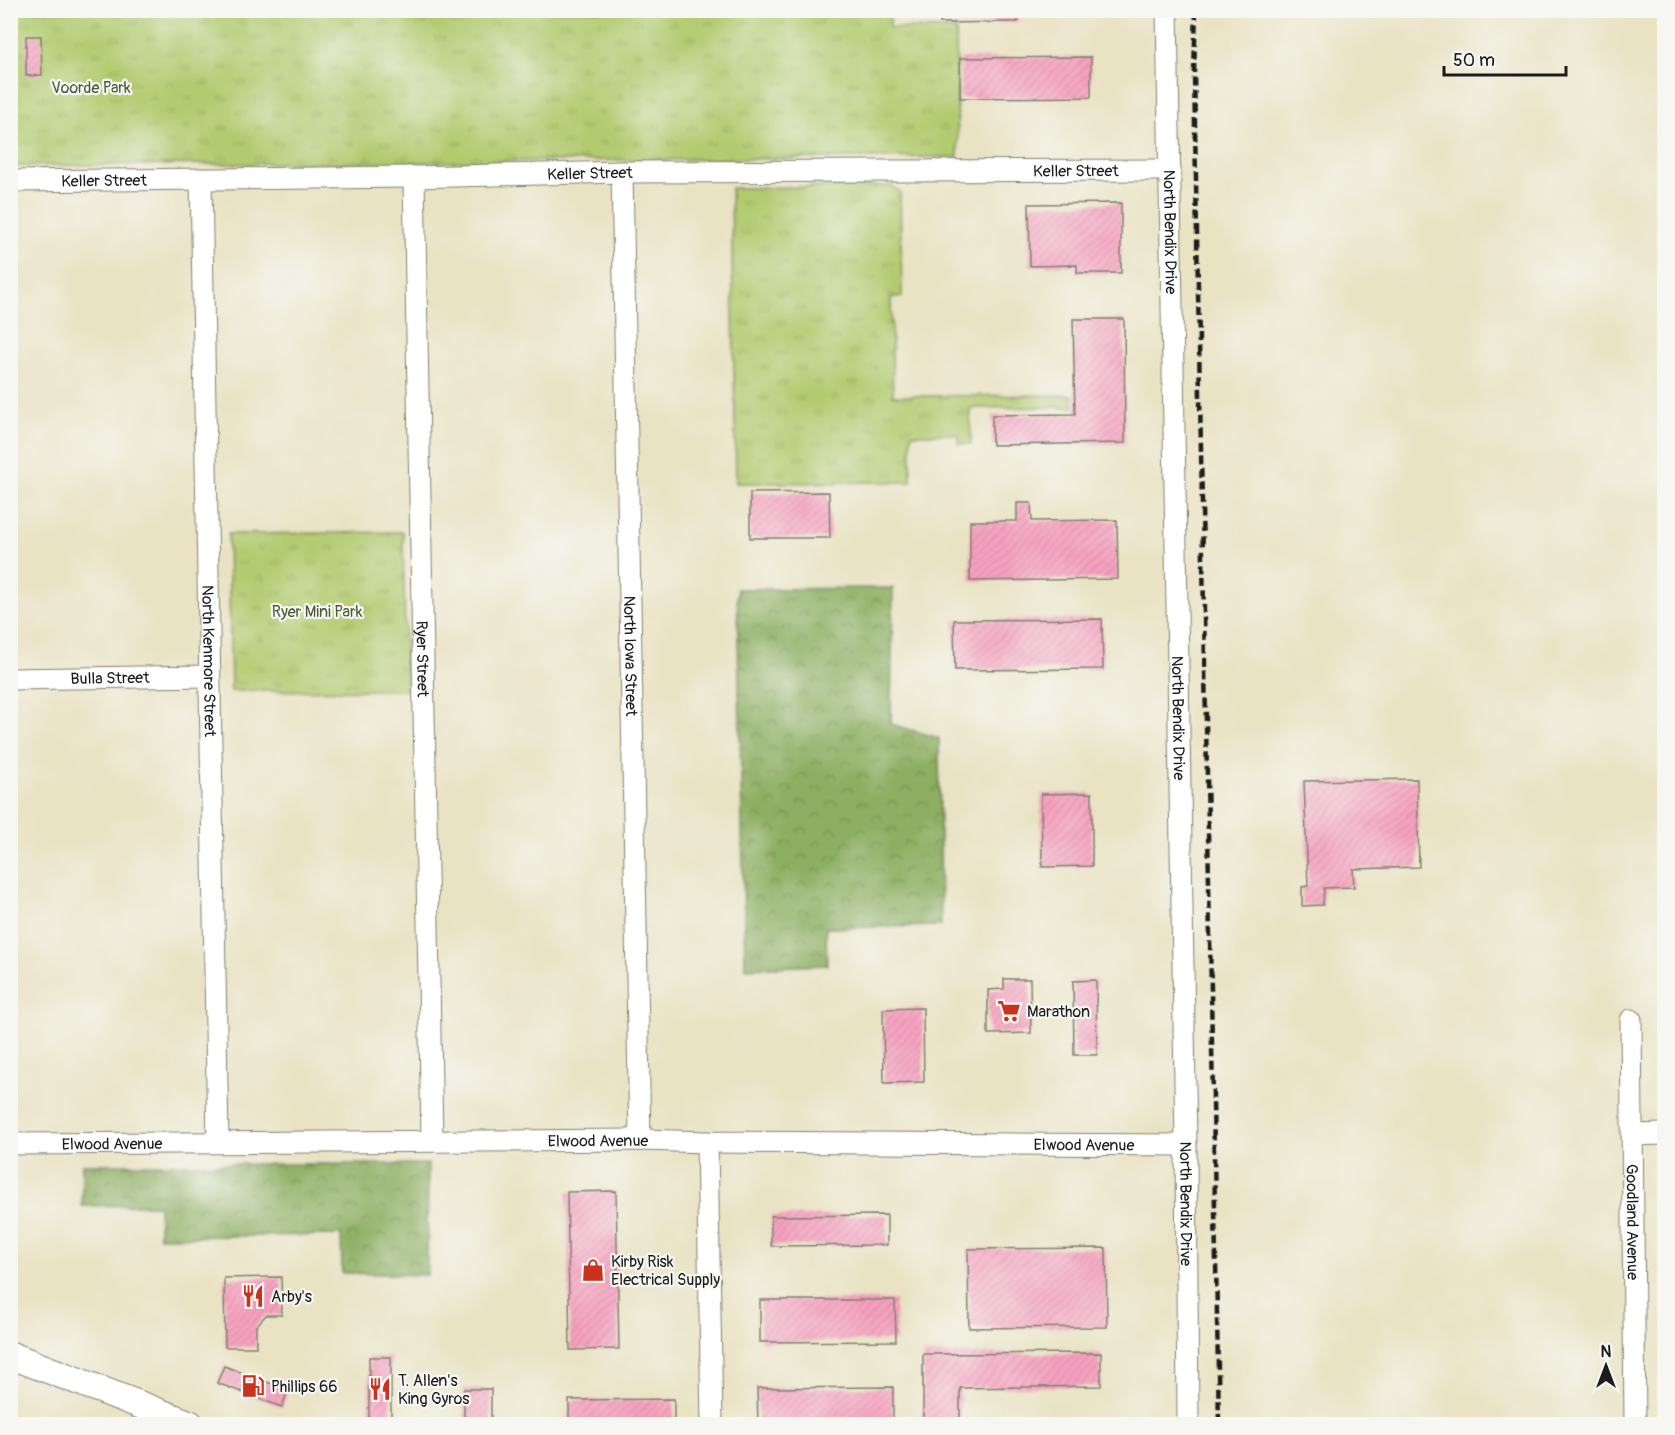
<svg xmlns="http://www.w3.org/2000/svg" width="1675" height="1435" viewBox="0 0 1675 1435" font-family="Pangolin,sans-serif">
<defs>
<pattern id="grass-tufts" width="24" height="20" patternUnits="userSpaceOnUse" patternTransform="scale(1.5)"><rect width="24" height="20" fill="#b2cb70"/><path d="M3 7l-1-3M5 7V3M7 7l1-3M15 17l-1-3M17 17v-4M19 17l1-3" fill="none" stroke="#98ae60"/></pattern>
<pattern id="forest-crowns" width="20" height="18" patternUnits="userSpaceOnUse" patternTransform="scale(1.5)"><rect width="20" height="18" fill="#8daf62"/><path d="M2 6a3 3 0 1 1 6 0M12 15a3 3 0 1 1 6 0" fill="none" stroke="#728e50"/></pattern>
<pattern id="building-hatch" width="6" height="6" patternUnits="userSpaceOnUse" patternTransform="scale(1.5)"><rect width="6" height="6" fill="#f7a1bf"/><path d="M-1 1l2-2M0 6l6-6M5 7l2-2" fill="none" stroke="#d38aa4"/></pattern>
</defs>
<rect width="100%" height="100%" fill="#f6f6f2"/>
<filter id="ink" filterUnits="userSpaceOnUse"><feTurbulence type="fractalNoise" baseFrequency=".0167" numOctaves="2"/><feDisplacementMap in="SourceGraphic" scale="12" xChannelSelector="R" yChannelSelector="G"/><feConvolveMatrix kernelMatrix="1 2 1 2 8 2 1 2 1" color-interpolation-filters="sRGB"/></filter>
<filter id="wash" filterUnits="userSpaceOnUse"><feTurbulence type="fractalNoise" baseFrequency=".008" numOctaves="4" result="noise"/><feDisplacementMap in="SourceGraphic" scale="24" xChannelSelector="R" yChannelSelector="G"/><feGaussianBlur stdDeviation="1.35" result="paint"/><feColorMatrix in="noise" values="0 0 0 0 0 0 0 0 0 0 0 0 0 0 0 0 0 1.4 0 .05"/><feComposite in="paint" operator="in"/></filter>
<g filter="url(#wash)">
<rect width="100%" height="100%" fill="#e9e3c4"/>
<g fill="url(#grass-tufts)" stroke="#677446" stroke-width="1.5">
<path d="M10 11H890V28L956 29 958 157 11 166Z"/>
<path d="M892 186 900 192 902 297H891L893 396 1072 395 1073 407 970 408 971 444H958V434H911V482L736 483 731 188Z"/>
<path d="M403 532 406 690 231 691 228 534Z"/>
</g>
<g fill="url(#forest-crowns)" stroke="#54663f" stroke-width="1.5">
<path d="M893 588 891 724 939 738 941 926 826 928 827 965 745 968 737 589Z"/>
<path d="M82 1164H428L427 1275 342 1273 341 1235 159 1237V1205L82 1206Z"/>
</g>
<g id="blocks">
<g fill="url(#building-hatch)">
<path d="M940 10H1018V22L940 23Z"/>
<path d="M26 36H41L42 75 26 76Z"/>
<path d="M1091 57V97L960 98V58Z"/>
<path d="M1121 203V273H1077V265L1030 266 1029 204Z"/>
<path d="M1073 319H1124L1125 443 992 445V415L1075 414Z"/>
<path d="M829 492 830 538H750V493Z"/>
<path d="M1017 503H1031L1032 521 1117 520 1118 579 970 581V521H1017Z"/>
<path d="M1102 619 1103 669 955 670 954 620Z"/>
<path d="M1417 779 1419 867 1353 869 1354 887 1324 888 1323 905 1302 906V887L1308 886 1304 781Z"/>
<path d="M1092 793V866L1042 867 1041 794Z"/>
<path d="M1004 979H1030L1031 1033 988 1034V990L1004 989Z"/>
<path d="M1096 980 1097 1055H1074L1073 981Z"/>
<path d="M923 1008 924 1082 884 1083 883 1009Z"/>
<path d="M616 1191 619 1349 570 1350 567 1192Z"/>
<path d="M887 1215V1245L771 1246V1216Z"/>
<path d="M1106 1248 1107 1327 969 1328 968 1249Z"/>
<path d="M281 1277 282 1315H266L256 1326V1347H225L224 1278Z"/>
<path d="M760 1300H895L896 1341 760 1342Z"/>
<path d="M1101 1353V1386L960 1388V1425H923V1354Z"/>
<rect x="369" y="1357" width="22" height="64"/>
<path d="M224 1366 288 1390 282 1407 217 1383Z"/>
<path d="M893 1387V1425H758L757 1388Z"/>
<rect x="464" y="1389" width="27" height="36"/>
<path d="M674 1399V1425H569V1400Z"/>
</g>
</g>
</g>
<g filter="url(#ink)">
<use href="#blocks" fill-opacity="0" stroke="#828070" stroke-width="1.5"/>
<g fill="none" stroke-linecap="round" stroke-linejoin="round">
<g stroke="#828070" stroke-width="23">
<g id="minor">
<path id="s1" d="M1167 10 1186 1145 1188 1424"/>
<path id="s2" d="M622 172 640 1140"/>
<path id="s3" d="M414 177 432 1140"/>
<path id="s4" d="M201 179 218 1142"/>
<path id="s5" d="M10 181 414 177 622 172 1170 170"/>
<path id="s6" d="M10 679 209 676"/>
<path id="s7" d="M1631 1020 1635 1424"/>
<path d="M1632 1135 1664 1134"/>
<path d="M707 1142 712 1424"/>
<path id="s8" d="M10 1144 640 1140 707 1142 1186 1145"/>
</g>
</g>
<g stroke="#828070" stroke-width="29">
<path id="major" d="M10 1355 190 1424"/>
</g>
<use href="#minor" stroke="#fff" stroke-width="21"/>
<use href="#major" stroke="#fff" stroke-width="27"/>
<path stroke="#1c1c1c" stroke-width="4.5" stroke-dasharray="9 4.5" stroke-linecap="butt" d="M1196 10 1194 72 1219 1424"/>
</g>
</g>
<defs>
<g id="supermarket-bare" transform="scale(1.8)"><path d="M-6-5.5h2.5l.6 2H6L4.5 2H-2.5L-4.4-4H-6ZM-1.5 3.2a1.3 1.3 0 1 0 .1 0ZM3 3.2a1.3 1.3 0 1 0 .1 0Z" fill="#c8321e" stroke="#f6f6f2" stroke-width="2.5" paint-order="stroke"/></g>
<g id="shop-bare" transform="scale(1.8)"><path d="M-5-2.5h2.3a2.7 3.5 0 0 1 5.4 0H5L5.5 6h-11ZM-1.5-2.5h3a1.5 2.3 0 0 0-3 0Z" fill="#c8321e" stroke="#f6f6f2" stroke-width="2.5" paint-order="stroke"/></g>
<g id="restaurant-bare" transform="scale(1.8)"><path d="M-5-6h1v4h1v-4h1v4h1v-4h1v5L-1.5 .5V6h-2V.5L-5-1ZM5-6V6H3V1.5H1.5Q1.5-4 5-6Z" fill="#c8321e" stroke="#f6f6f2" stroke-width="2.5" paint-order="stroke"/></g>
<g id="fuel-bare" transform="scale(1.8)"><path d="M-5.5-6h7V0h2V4h1.3V-2.5L3-4.5l.8-.8L6-3V5H2.5V1h-1V6h-7ZM-4.2-4.7v3.2H.2V-4.7Z" fill="#c8321e" stroke="#f6f6f2" stroke-width="2.5" paint-order="stroke"/></g>
</defs>
<g fill-rule="evenodd">
<use href="#supermarket-bare" x="1009" y="1011"/>
<use href="#shop-bare" x="593" y="1270"/>
<use href="#restaurant-bare" x="253" y="1296"/>
<use href="#fuel-bare" x="253" y="1386"/>
<use href="#restaurant-bare" x="380" y="1389"/>
</g>
<g text-anchor="middle" stroke-width="4.5" stroke-linejoin="round" paint-order="stroke">
<g font-size="16" fill="#505939" stroke="#f6f6f2">
<text x="91" y="93">Voorde Park</text>
<text x="317" y="617">Ryer Mini Park</text>
</g>
<g font-size="16" fill="#1c1c1c" stroke="#f6f6f2">
<text dy="6" stroke="none"><textPath href="#s5" startOffset="1066">Keller Street</textPath></text>
<text dy="6" stroke="none"><textPath href="#s5" startOffset="580">Keller Street</textPath></text>
<text dy="6" stroke="none"><textPath href="#s5" startOffset="94">Keller Street</textPath></text>
<text dy="6" stroke="none"><textPath href="#s1" startOffset="222">North Bendix Drive</textPath></text>
<text dy="6" stroke="none"><textPath href="#s2" startOffset="484">North Iowa Street</textPath></text>
<text dy="6" stroke="none"><textPath href="#s3" startOffset="482">Ryer Street</textPath></text>
<text dy="6" stroke="none"><textPath href="#s4" startOffset="482">North Kenmore Street</textPath></text>
<text dy="6" stroke="none"><textPath href="#s6" startOffset="100">Bulla Street</textPath></text>
<text dy="6" stroke="none"><textPath href="#s1" startOffset="708">North Bendix Drive</textPath></text>
<text dy="6" stroke="none"><textPath href="#s8" startOffset="588">Elwood Avenue</textPath></text>
<text dy="6" stroke="none"><textPath href="#s8" startOffset="102">Elwood Avenue</textPath></text>
<text dy="6" stroke="none"><textPath href="#s8" startOffset="1074">Elwood Avenue</textPath></text>
<text dy="6" stroke="none"><textPath href="#s1" startOffset="1194">North Bendix Drive</textPath></text>
<text dy="6" stroke="none"><textPath href="#s7" startOffset="202">Goodland Avenue</textPath></text>
</g>
<g font-size="16" fill="#1c1c1c" stroke="#f6f6f2" text-anchor="start">
<text x="1027" y="1017">Marathon</text>
<text x="611" y="1267">Kirby Risk<tspan x="611" dy="18">Electrical Supply</tspan></text>
<text x="271" y="1302">Arby's</text>
<text x="398" y="1386">T. Allen's<tspan x="398" dy="18">King Gyros</tspan></text>
<text x="271" y="1392">Phillips 66</text>
</g>
</g>
<rect width="1675" height="1435" fill="none" stroke="#f6f6f2" stroke-width="36"/>
<g transform="translate(1606 1366)" stroke="#f6f6f2" stroke-width="4.5" paint-order="stroke">
<path d="M0-4.5L10 22L0 15L-10 22Z" fill="#1c1c1c"/>
<text y="-9" font-size="16" font-weight="bold" text-anchor="middle" fill="#1c1c1c">N</text>
</g>
<path d="M1444 66v9h122v-9" fill="none" stroke="#1c1c1c" stroke-width="3"/>
<text x="1453" y="66" font-size="18" fill="#1c1c1c" stroke="#f6f6f2" stroke-width="4.5" paint-order="stroke">50 m</text>
</svg>
